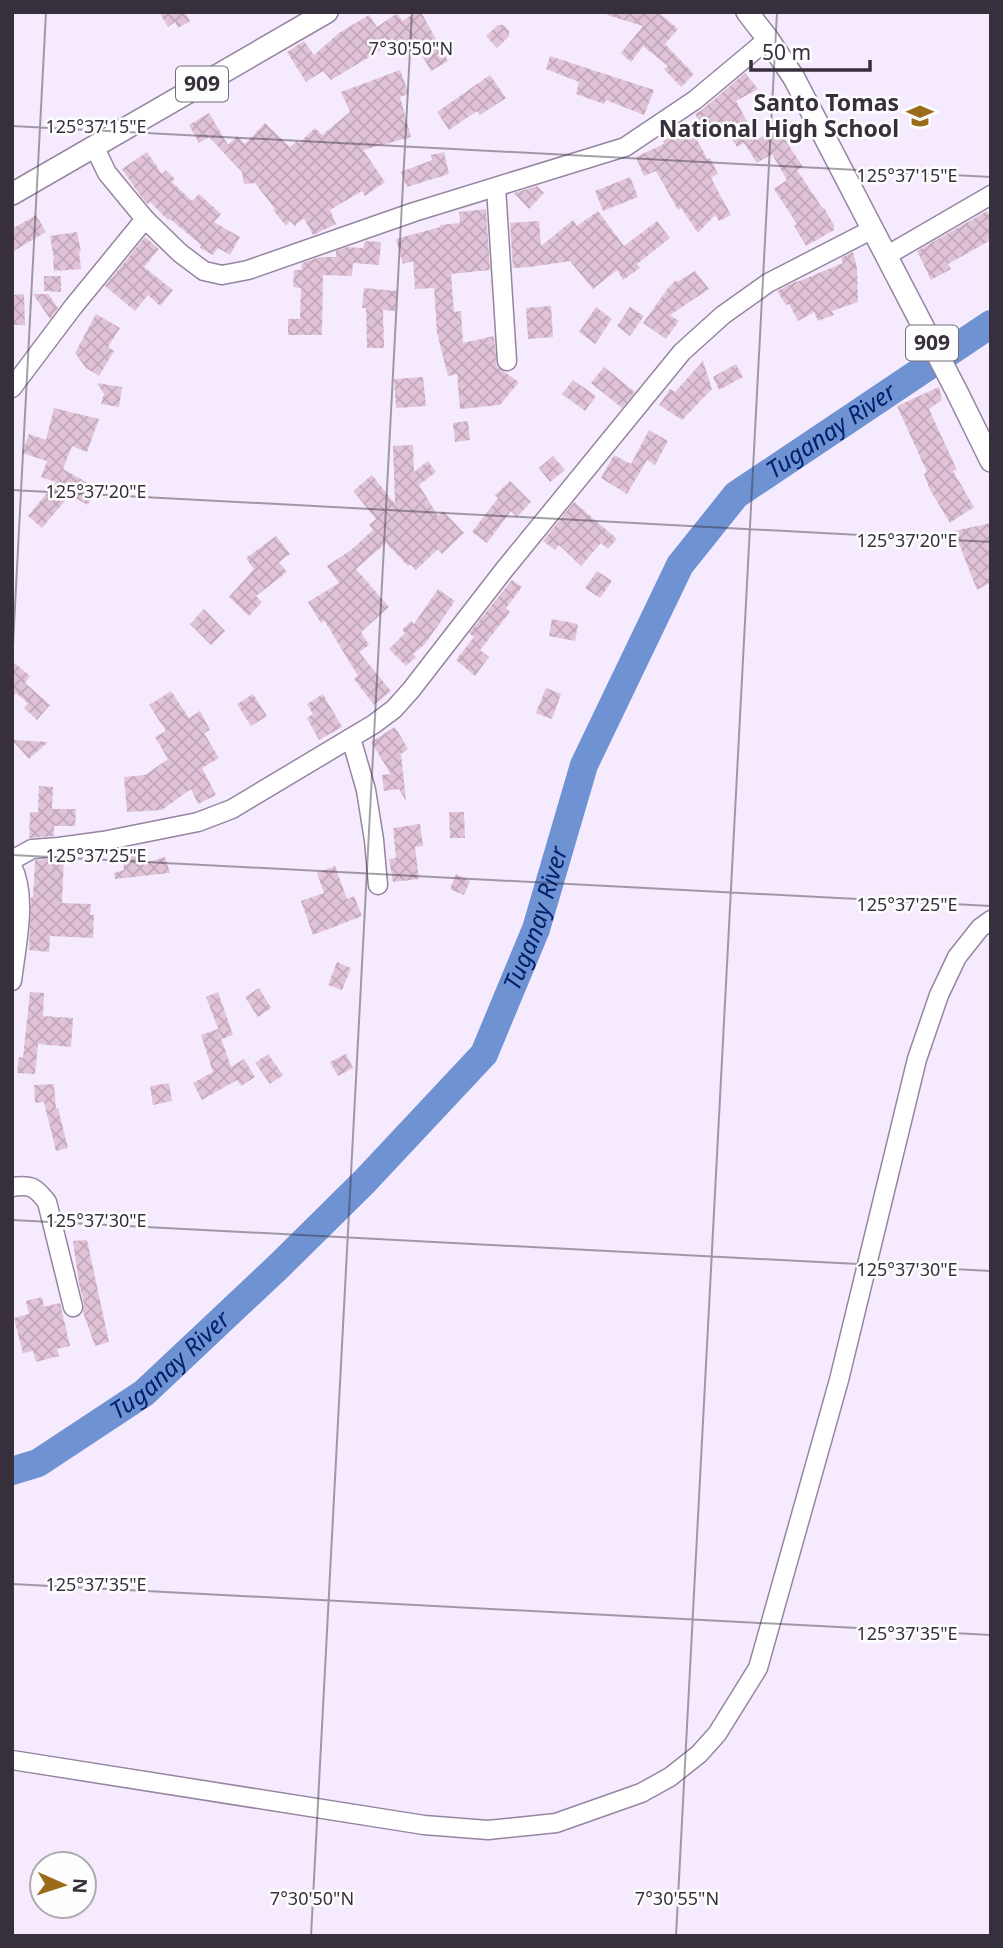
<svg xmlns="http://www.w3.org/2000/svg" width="1003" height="1948" viewBox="0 0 1003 1948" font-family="'Noto Sans',sans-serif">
<defs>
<pattern id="building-cross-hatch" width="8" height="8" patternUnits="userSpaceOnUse" patternTransform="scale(1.75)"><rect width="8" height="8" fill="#e1c3d8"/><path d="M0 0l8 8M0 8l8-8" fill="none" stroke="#c2a8ba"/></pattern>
</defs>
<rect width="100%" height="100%" fill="#f6ebfe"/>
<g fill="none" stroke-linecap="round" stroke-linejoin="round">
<path stroke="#6e92d2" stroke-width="28" id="s1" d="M12 1471 38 1463 144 1393 279 1266 365 1181 484 1054 536 929 584 765 680 565 736 495 991 324"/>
</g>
<g fill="url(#building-cross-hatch)">
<path d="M159 12H190L186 14 190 21 178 28 175 22 168 27Z"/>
<path d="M416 12H421L448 61 431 71 417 47 403 56 394 42 331 80 323 71 306 82 287 52 304 41 314 55 339 33 369 15 377 27 397 13 402 21Z"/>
<path d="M608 12H658L678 29 665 44 694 74 681 87 664 69 668 66 643 46 631 62 621 53 643 26 607 15Z"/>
<path d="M498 25H503L509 31V36L497 48 486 36Z"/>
<path d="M550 56 654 90 644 115 606 100 604 104 576 94 579 82 546 69Z"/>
<path d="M400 70 409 94 400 97 411 137 363 150 385 182 365 196 362 191 330 210 336 224 313 235 304 218 295 226 290 221 286 226 273 210 275 209 255 183 244 184 242 172 209 137 199 143 189 125 209 113 228 145 237 136 245 144 265 123 290 147 297 141 299 143 315 128 322 135 350 112 341 92Z"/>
<path d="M745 73 758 89 736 101 757 140 776 126 803 167 797 170 823 209 824 208 834 225V230L806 246 794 226 797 224 774 189 787 180 772 154 757 163 744 143 737 147 721 123 696 138 708 160 710 158 718 174 711 178 731 215 719 221 715 215 698 233 681 208 678 210 656 171 644 176 636 157 664 144 663 141 700 122 695 114 702 110Z"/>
<path d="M490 75 506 98 480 115 477 111 449 130 437 112Z"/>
<path d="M147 152 162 174 166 170 175 179 172 182 192 201 199 194 221 214 214 222 240 237 230 255 218 248 213 255 200 248 201 245 170 219 168 220 150 202 148 204 140 195 122 169Z"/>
<path d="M444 152 449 174 407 187 401 172 432 160 431 155Z"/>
<path d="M630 177 638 197 603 211 595 191Z"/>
<path d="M537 186 544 193 529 209 514 193Z"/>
<path d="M486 209 490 270 451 274 454 312 461 311 463 343 494 336 497 367 519 382 500 405 460 409 457 374 448 376 437 333 434 288 415 289 413 261 403 264 396 239 440 227V225L460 223 459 212Z"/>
<path d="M598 211 624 246 657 221 670 238 637 264 640 268 623 280 617 270 593 289 570 261 530 267 513 268 510 223 539 221 541 246 573 220 577 226Z"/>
<path d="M987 211 991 218V240L948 264 951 269 931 280 917 251Z"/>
<path d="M36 215 46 232 12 252V229Z"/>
<path d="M77 232 81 252H79L81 269 54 271 53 259H54L50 236Z"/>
<path d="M145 237 159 249 144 267 173 290 160 306 148 295 135 311 105 286Z"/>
<path d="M365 241 381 242 379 265 353 263 352 276 323 275 322 335H288V319H300L301 288 293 287 294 270H301L302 263 320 257H336V251L347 247 363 248Z"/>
<path d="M853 252 857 268 858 302 832 311 834 315 818 321 814 312 798 321 789 304 786 305 777 291 797 281V282L843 263 841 258Z"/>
<path d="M695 271 709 289 670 315 679 321 666 339 643 323 668 288 676 280 677 282Z"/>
<path d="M44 276H61V292L44 291Z"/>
<path d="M364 288 397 291 395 311 383 310 384 348H367L366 308H362Z"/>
<path d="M24 294 25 325H12V295Z"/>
<path d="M33 294H48L58 308 50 319Z"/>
<path d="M551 306 553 337 528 339 526 308Z"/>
<path d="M596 307 612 319 595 344 579 332Z"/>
<path d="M630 307 644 316 630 336 617 326Z"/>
<path d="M96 314 120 328 108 347 114 351 99 376 86 368 75 353Z"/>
<path d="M703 361 712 389 682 420 659 405 670 389 675 392Z"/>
<path d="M736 364 743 377 719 390 713 377Z"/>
<path d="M604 367 635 392 622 408 591 383Z"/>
<path d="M423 377 426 406 396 408 394 379Z"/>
<path d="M573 380 596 396 585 411 562 394Z"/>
<path d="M97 383 122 387 119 407 101 404 104 394Z"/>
<path d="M939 387 942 400 929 409 957 470 953 471 974 507 950 523 930 490 924 474 927 472 897 406Z"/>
<path d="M54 408 99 419 87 452 72 446 63 469 97 488 88 505 70 495 42 528 28 516 56 482 41 477 47 461 22 453 29 434 46 440Z"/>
<path d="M468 421 470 440 455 442 453 423Z"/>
<path d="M649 430 668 441 655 465 647 460 627 494 601 478 614 455 631 464Z"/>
<path d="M413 445 414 472 428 461 436 472 419 485 438 516 443 511 464 533 442 554 438 549 416 570 410 564 408 566 386 543 356 569 389 607 361 632 369 645 359 652 391 691 374 705 354 679 358 676 324 620 321 623 308 602 339 583 327 566 351 550 373 530 369 525 376 519 353 491 372 475 395 504 393 446Z"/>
<path d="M553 456 565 470 550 482 539 468Z"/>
<path d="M510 481 531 502 517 517 511 511 487 543 472 532 498 498 495 495Z"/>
<path d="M574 502 617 539 608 549 601 543 581 566 559 545 555 550 543 541Z"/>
<path d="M991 523V582L977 590 954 531Z"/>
<path d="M276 536 290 554 279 562 287 572 256 596 262 602 249 616 229 597 254 569 246 558Z"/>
<path d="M597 571 612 581 600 598 585 588Z"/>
<path d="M512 580 522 587 506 608 510 612 480 650 489 657 475 676 456 660 474 637 469 633Z"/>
<path d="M438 589 455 601 425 644 413 654 416 657 406 666 389 649 405 633 402 630 411 621 414 624Z"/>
<path d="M204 609 225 631 211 645 190 624Z"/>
<path d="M552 619 578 624 575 641 549 636Z"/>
<path d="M12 661 30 676 25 683 50 705 37 720 24 708 28 703 16 693 12 699Z"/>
<path d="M546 688 561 694 552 719 536 713Z"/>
<path d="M171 691 189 718 200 711 210 730 204 733 219 758 202 768 216 795 198 804 191 789 162 810 127 812 124 777 145 775 168 759 155 737 166 731 149 705Z"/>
<path d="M253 694 267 716 251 726 237 704Z"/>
<path d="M323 694 342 727 319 740 307 718 313 714 307 704Z"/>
<path d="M395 727 408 749 401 754 406 801 399 789 384 791 382 775 391 774 371 742Z"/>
<path d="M12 740 48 742 29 759Z"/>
<path d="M39 786 53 787 52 809H76L75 826H54V836L29 838 30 812H38Z"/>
<path d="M449 812H464L465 838H450Z"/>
<path d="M420 824 423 846 415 847 419 879 393 882 389 859 396 858 393 828Z"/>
<path d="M141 851 142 864 165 857 170 873 115 879 114 873 124 870 122 853Z"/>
<path d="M64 858 62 903 91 904 90 915H94L93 938 50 936 49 952 29 950 31 897H33L35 860Z"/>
<path d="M335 866 347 899 354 896 362 916 313 935 301 901 324 893 317 873Z"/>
<path d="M456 874 470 881 464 895 450 889Z"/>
<path d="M337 962 351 968 342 990 328 985Z"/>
<path d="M259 988 271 1008 258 1017 245 997Z"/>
<path d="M30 992 44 993 43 1016 73 1018 71 1047 38 1044 35 1074 17 1073 19 1057 23 1058Z"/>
<path d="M218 992 233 1035 222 1039 206 997Z"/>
<path d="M218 1029 231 1067 244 1059 255 1077 241 1086 237 1080 202 1100 193 1083 213 1072 201 1035Z"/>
<path d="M268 1054 283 1075 270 1084 255 1063Z"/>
<path d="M346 1054 353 1068 338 1076 330 1062Z"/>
<path d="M169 1083 172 1101 153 1105 150 1086Z"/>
<path d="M54 1084 56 1109 58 1108 68 1148 56 1151 44 1102 35 1103 34 1085Z"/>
<path d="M87 1240 109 1342 95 1346 83 1312 84 1304 79 1283 73 1241Z"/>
<path d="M42 1297 44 1307 60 1303 70 1346 57 1349 59 1356 36 1362 33 1351 23 1353 14 1318 29 1314 26 1301Z"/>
</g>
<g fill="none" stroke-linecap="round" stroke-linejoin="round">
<g stroke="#9585a1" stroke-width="21">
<g id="minor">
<path d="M94 146 107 173 145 219 180 253 204 271 222 275 248 270 414 212 625 147 695 100 768 39"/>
<path d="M496 187 507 361"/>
<path d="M886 256 991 195"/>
<path d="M12 388 73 307 145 219"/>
<path d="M351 738 366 790 374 840 378 885"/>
<path d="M12 860 32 849 59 847 103 841 198 822 232 809 374 724 394 709 411 690 504 570 682 352 723 315 768 283 873 229"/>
<path d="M12 866C28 897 16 947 12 981"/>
<path d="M12 1187C32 1184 36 1188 47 1202L73 1307"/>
<path d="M12 1760 424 1825 488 1830 556 1823 641 1793 670 1777 699 1754 717 1734 758 1668 839 1380 917 1059 939 995 957 957 980 928 991 920"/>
</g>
</g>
<g stroke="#9585a1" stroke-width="24">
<g id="major">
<path d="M747 12 768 39 794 78 956 390 991 461"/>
<path d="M12 194 327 12"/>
</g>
</g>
<use href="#minor" stroke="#fff" stroke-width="18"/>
<use href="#major" stroke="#fff" stroke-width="21"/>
</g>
<path fill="none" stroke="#37303c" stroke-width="2" stroke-opacity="0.45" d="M12 126 991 177M12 490 991 542M12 664 46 12M12 855 991 906M12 1220 991 1271M12 1584 991 1635M311 1936 412 12M676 1936 777 12"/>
<defs>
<g id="school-bare" transform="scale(2.1)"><path d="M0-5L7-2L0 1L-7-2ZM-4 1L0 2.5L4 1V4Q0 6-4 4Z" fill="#996b1b" stroke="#fdfdfd" stroke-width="2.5" paint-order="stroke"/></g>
</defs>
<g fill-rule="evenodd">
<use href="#school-bare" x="920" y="116"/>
</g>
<g text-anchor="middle" stroke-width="5" stroke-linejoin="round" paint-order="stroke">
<g fill="#fdfdfd" stroke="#726e76" stroke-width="2">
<rect x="176" y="66.5" width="52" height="35" rx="5"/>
<rect x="906" y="325.5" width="52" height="35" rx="5"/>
</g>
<g font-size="21" font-weight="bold" fill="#37303c">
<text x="202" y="91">909</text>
<text x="932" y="350">909</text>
</g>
<g font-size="23" font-weight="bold" fill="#37303c" stroke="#fdfdfd" text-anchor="end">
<text x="899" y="111">Santo Tomas<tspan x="899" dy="26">National High School</tspan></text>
</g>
<g font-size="24" font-style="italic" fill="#00216b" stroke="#fdfdfd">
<text dy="8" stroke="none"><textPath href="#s1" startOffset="1367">Tuganay River</textPath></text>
<text dy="8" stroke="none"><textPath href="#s1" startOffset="780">Tuganay River</textPath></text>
<text dy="8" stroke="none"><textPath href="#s1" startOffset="192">Tuganay River</textPath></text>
</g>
</g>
<g font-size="18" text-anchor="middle" fill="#37303c" stroke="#fdfdfd" stroke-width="5" stroke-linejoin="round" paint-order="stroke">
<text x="411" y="55">7°30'50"N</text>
<text x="96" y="133">125°37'15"E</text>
<text x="907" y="182">125°37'15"E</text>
<text x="96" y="498">125°37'20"E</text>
<text x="907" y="547">125°37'20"E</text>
<text x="96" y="862">125°37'25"E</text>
<text x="907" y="911">125°37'25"E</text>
<text x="96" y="1227">125°37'30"E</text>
<text x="907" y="1276">125°37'30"E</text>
<text x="96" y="1591">125°37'35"E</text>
<text x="907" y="1640">125°37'35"E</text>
<text x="312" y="1905">7°30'50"N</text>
<text x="677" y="1905">7°30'55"N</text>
</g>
<rect width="1003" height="1948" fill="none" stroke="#37303c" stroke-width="28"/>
<g transform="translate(63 1885) rotate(93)"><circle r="33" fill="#fdfdfd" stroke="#aeabb0" stroke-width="2"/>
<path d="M0-5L12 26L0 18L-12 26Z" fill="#996b1b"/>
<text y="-10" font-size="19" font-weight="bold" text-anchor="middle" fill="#37303c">N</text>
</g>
<path d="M751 60v10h119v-10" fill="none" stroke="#37303c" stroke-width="3.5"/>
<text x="762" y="60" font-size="21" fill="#37303c" stroke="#fdfdfd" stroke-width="5" paint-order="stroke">50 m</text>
</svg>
